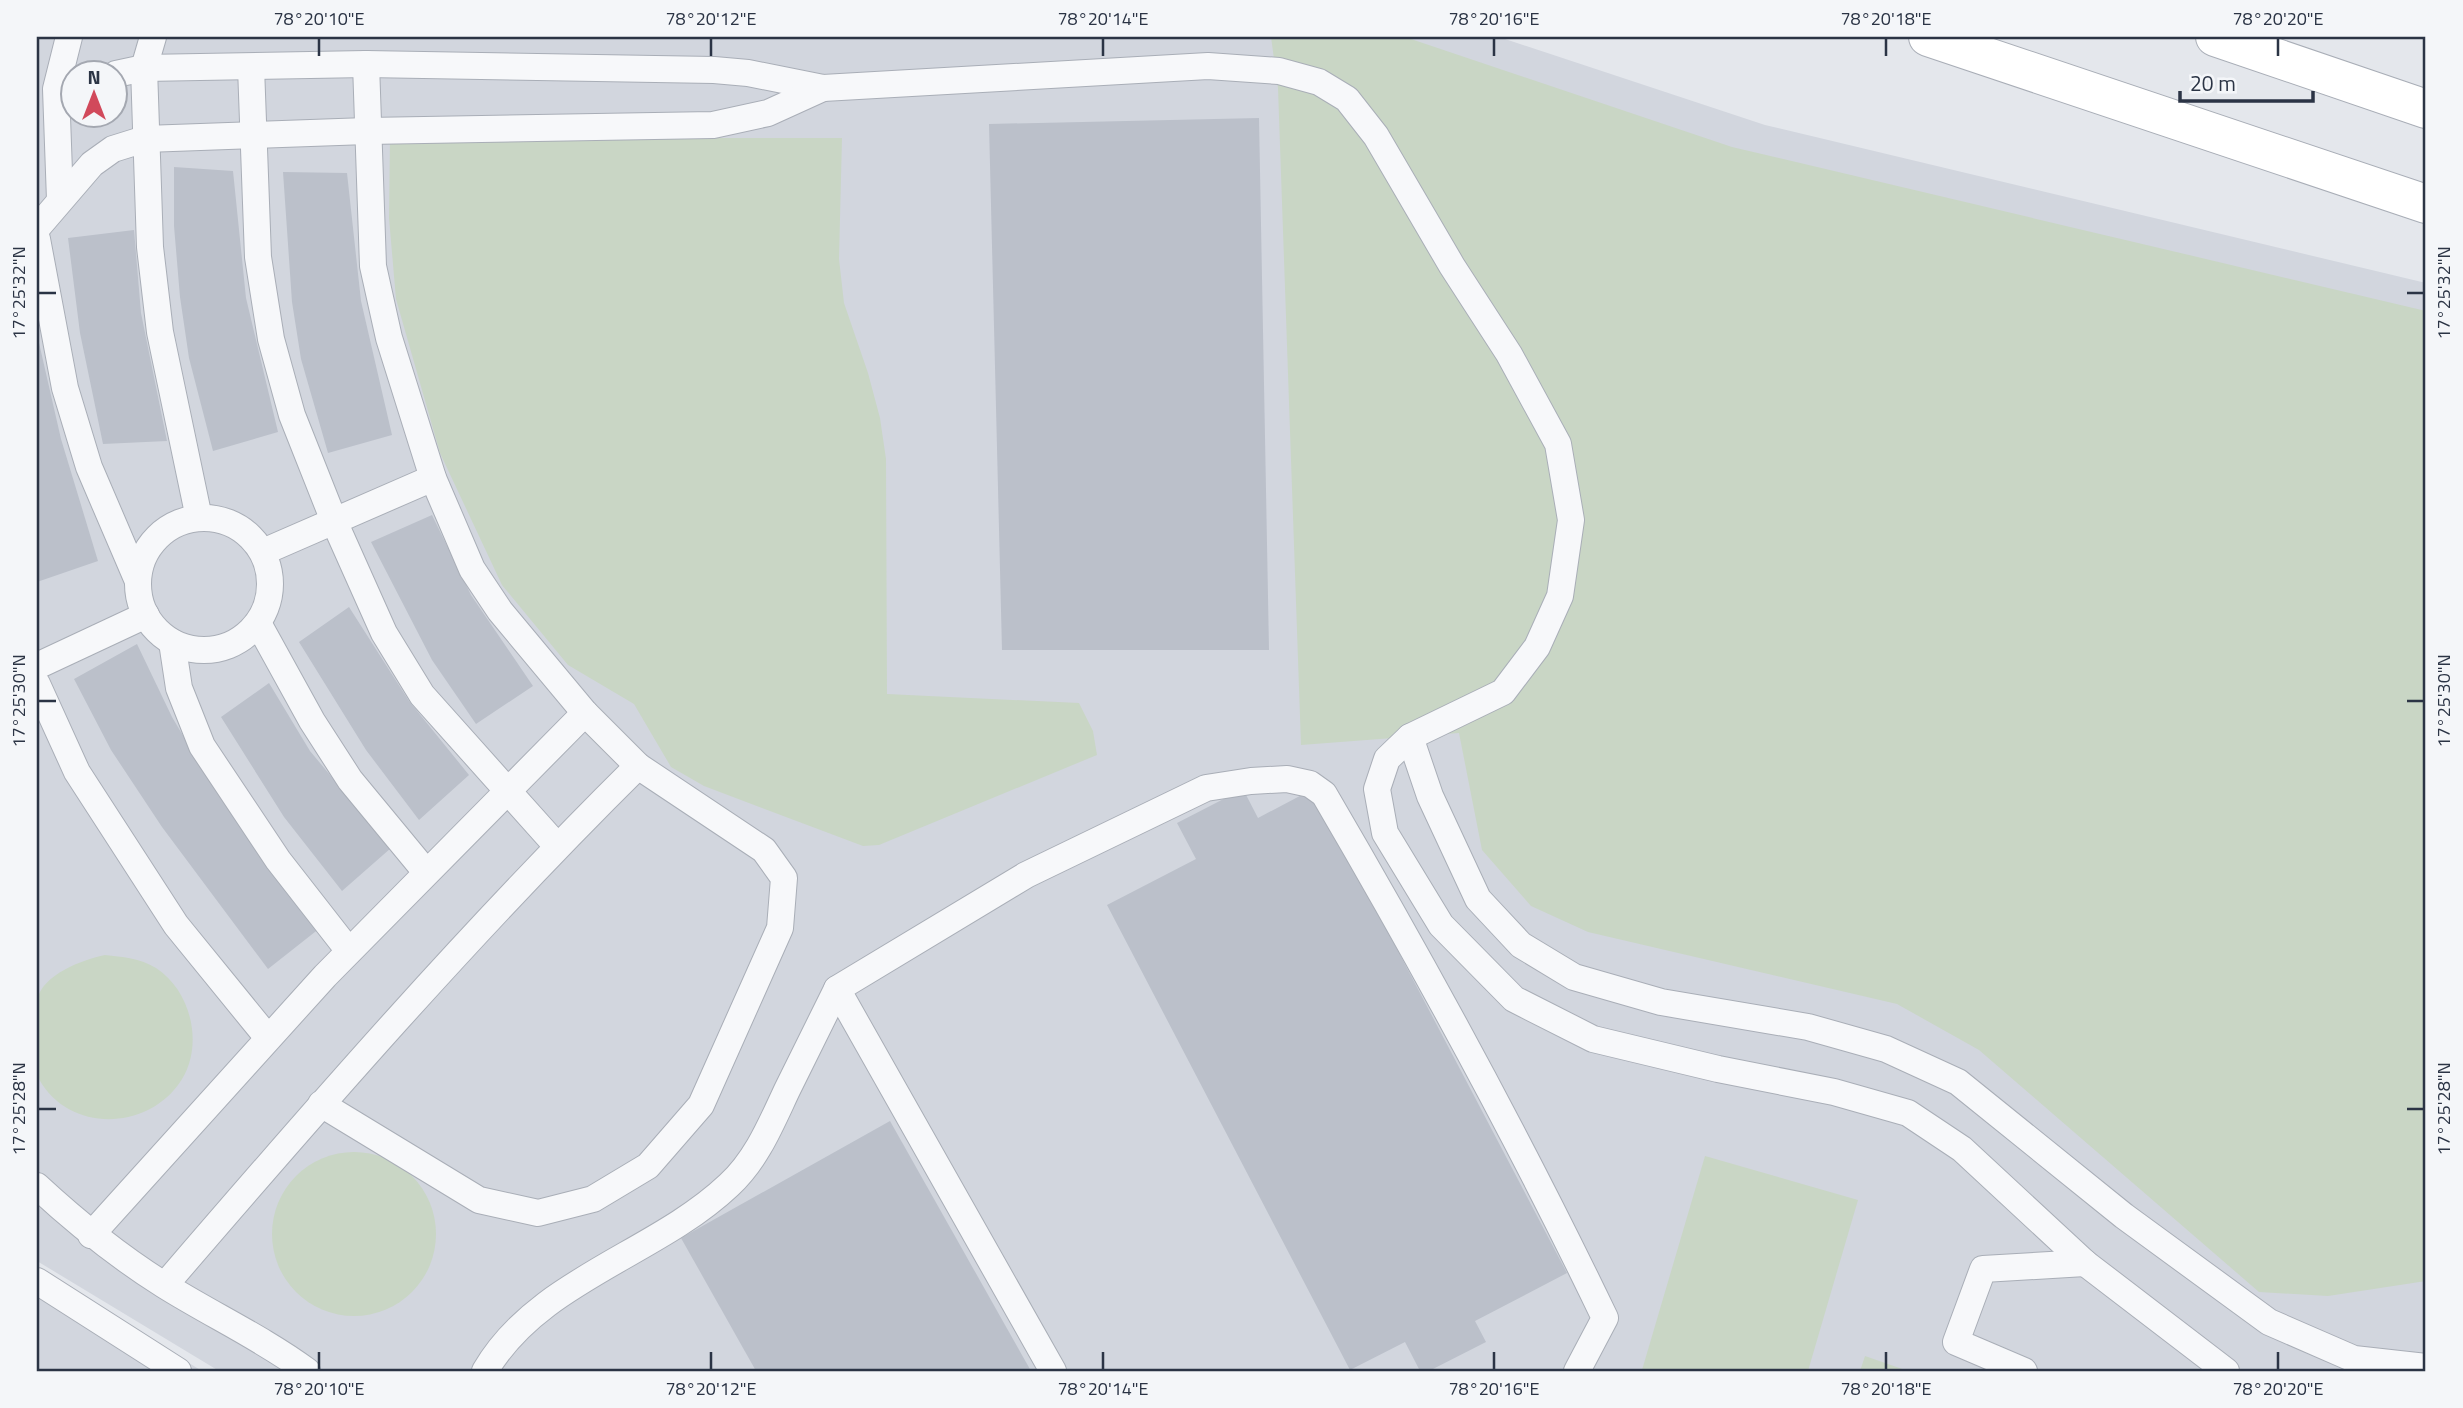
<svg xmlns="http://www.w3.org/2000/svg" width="2463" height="1408" viewBox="0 0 2463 1408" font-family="'Titillium Web',sans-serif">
<rect width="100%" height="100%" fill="#e4e7ec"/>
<g fill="#d2d6de" fill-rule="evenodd">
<path d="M37 37H1499L1765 125 2426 283V1371H219L37 1261ZM74 74H116V116H74Z"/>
<path d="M37 1270 202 1371H37Z"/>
</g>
<g fill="#c9d6c5">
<path d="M1271 37H1405L1732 147 2426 311V1281L2328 1296 2259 1292 1979 1050 1897 1004 1588 932 1531 906 1482 850 1459 733 1301 745 1278 88Z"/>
<path d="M390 138H842L839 259 844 303 868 373 880 418 886 459 887 694 1079 703 1093 731 1097 755 879 845 863 846 704 786 671 767 634 704 568 665 502 585 440 453 396 299 389 218Z"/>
<path d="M105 955C122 957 140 958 156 968 193 992 205 1050 178 1085 144 1131 68 1132 39 1079 34 1070 37 1053 37 1042 37 1030 34 1012 37 1000 43 974 82 960 105 955Z"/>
<circle cx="354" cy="1234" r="82"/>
<path d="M1705 1156 1858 1200 1808 1371 1642 1370Z"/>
<path d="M1865 1356 1908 1371H1860Z"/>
</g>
<g fill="#bbc0ca">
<path d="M1259 118 1269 650H1002L989 124Z"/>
<path d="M174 167 233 171 246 298 278 432 213 451 189 358 180 297 174 226Z"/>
<path d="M283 172 347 173 361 301 392 435 328 453 301 359 292 302Z"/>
<path d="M134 230 141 313 167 441 103 444 80 333 68 238Z"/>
<path d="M37 334 61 439 98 561 37 582Z"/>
<path d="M432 515 471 595 533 686 476 724 432 660 371 542Z"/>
<path d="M349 607 409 701 469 775 419 820 366 750 299 642Z"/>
<path d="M137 644 172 717 213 786 320 928 268 969 162 827 111 750 74 679Z"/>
<path d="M269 683 310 751 391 848 342 891 284 817 221 717Z"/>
<path d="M1243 789 1258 818 1313 789 1567 1273 1475 1321 1486 1342 1429 1371H1420L1405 1342 1350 1370 1107 905 1196 859 1177 823Z"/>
<path d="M890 1121 1031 1371H756L681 1238Z"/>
</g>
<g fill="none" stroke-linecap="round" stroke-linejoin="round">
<g stroke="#a9aeb7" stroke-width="28">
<g id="lane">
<path d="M153 37 144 68 150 247 160 332 199 518"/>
<path d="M251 67 258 257 271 339 292 415 334 521 384 633 422 695 557 846"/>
<path d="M116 74 144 68 366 64 714 70 748 73 823 88 1208 66 1279 71 1319 82 1347 99 1376 136 1452 266 1509 354 1558 444 1571 520 1560 596 1537 647 1503 692 1410 737 1387 759 1377 789 1385 833 1441 925 1514 999 1593 1039 1718 1069 1834 1092 1908 1113 1962 1149 2085 1263 2226 1371"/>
<path d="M60 200 56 89 69 37"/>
<path d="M37 228 92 164 113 149 145 139 367 131 713 125 768 113 823 88"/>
<path d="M37 239 65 388 89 467 137 579"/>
<circle cx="204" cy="584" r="66"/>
<path d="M263 552 433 478"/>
<path d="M258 623 312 721 350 780 426 872"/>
<path d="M172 642 179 688 202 746 278 860 349 951"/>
<path d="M37 666 146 615"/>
<path d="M37 684 77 772 176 925 268 1038"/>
<path d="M1410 737 1430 796 1478 899 1521 945 1574 977 1661 1002 1808 1027 1886 1049 1958 1082 2124 1216 2269 1322 2354 1359 2426 1367"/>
<path d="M321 1104 479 1200 538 1213 593 1199 648 1166 701 1105 780 928 784 878 764 850 638 766 585 713 500 611 472 569 433 478 389 338 373 266 366 64"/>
<path d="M37 1186C77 1223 118 1256 164 1285 212 1315 262 1338 307 1371"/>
<path d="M91 1235 325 976 585 713"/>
<path d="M37 1281 178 1371"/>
<path d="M165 1285C318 1107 471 931 638 766"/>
<path d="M485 1371C538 1280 655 1255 729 1185 757 1159 771 1124 787 1090 804 1056 820 1023 837 989"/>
<path d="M1053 1371 837 989 1026 875 1206 788 1251 781 1287 779 1310 784 1324 794C1424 965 1519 1139 1605 1318L1577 1371"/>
<path d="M2024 1371 1956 1342 1983 1269 2085 1263"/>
</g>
</g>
<g stroke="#a9aeb7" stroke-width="40">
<g id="secondary">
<path d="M1928 37 2426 204"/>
<path d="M2215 37 2426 109"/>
</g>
</g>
<use href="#lane" stroke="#f7f8fa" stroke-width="26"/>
<use href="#secondary" stroke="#fff" stroke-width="38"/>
</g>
<path fill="none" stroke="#2b3445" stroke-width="2.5" d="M319 38V56M711 38V56M1103 38V56M1494 38V56M1886 38V56M2278 38V56M38 293H56M2407 293H2424M38 701H56M2407 701H2424M38 1109H56M2407 1109H2424M319 1352V1370M711 1352V1370M1103 1352V1370M1494 1352V1370M1886 1352V1370M2278 1352V1370"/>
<rect width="2463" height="1408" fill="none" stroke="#f4f6f9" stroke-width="77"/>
<g transform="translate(94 94)"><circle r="33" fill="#f4f6f9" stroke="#a4a8b1" stroke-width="2"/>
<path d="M0-5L12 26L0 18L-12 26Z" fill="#d1495b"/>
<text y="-10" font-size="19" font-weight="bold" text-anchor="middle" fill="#2b3445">N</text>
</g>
<path d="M2180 91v10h133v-10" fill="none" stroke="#2b3445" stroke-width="3.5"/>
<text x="2190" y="91" font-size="21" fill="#2b3445" stroke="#f4f6f9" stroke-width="5" paint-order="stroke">20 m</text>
<rect x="38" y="38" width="2386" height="1332" fill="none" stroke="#2b3445" stroke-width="2.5"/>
<g font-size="18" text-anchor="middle" fill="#2b3445">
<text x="319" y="25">78°20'10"E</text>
<text x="711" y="25">78°20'12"E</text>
<text x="1103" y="25">78°20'14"E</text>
<text x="1494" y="25">78°20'16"E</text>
<text x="1886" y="25">78°20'18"E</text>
<text x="2278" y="25">78°20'20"E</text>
<text transform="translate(19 293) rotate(-90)" y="6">17°25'32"N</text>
<text transform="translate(2444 293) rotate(-90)" y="6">17°25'32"N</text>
<text transform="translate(19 701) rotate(-90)" y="6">17°25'30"N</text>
<text transform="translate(2444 701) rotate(-90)" y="6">17°25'30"N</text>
<text transform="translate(19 1109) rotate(-90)" y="6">17°25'28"N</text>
<text transform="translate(2444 1109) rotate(-90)" y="6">17°25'28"N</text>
<text x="319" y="1395">78°20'10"E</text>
<text x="711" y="1395">78°20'12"E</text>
<text x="1103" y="1395">78°20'14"E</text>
<text x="1494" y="1395">78°20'16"E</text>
<text x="1886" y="1395">78°20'18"E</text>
<text x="2278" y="1395">78°20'20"E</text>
</g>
</svg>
